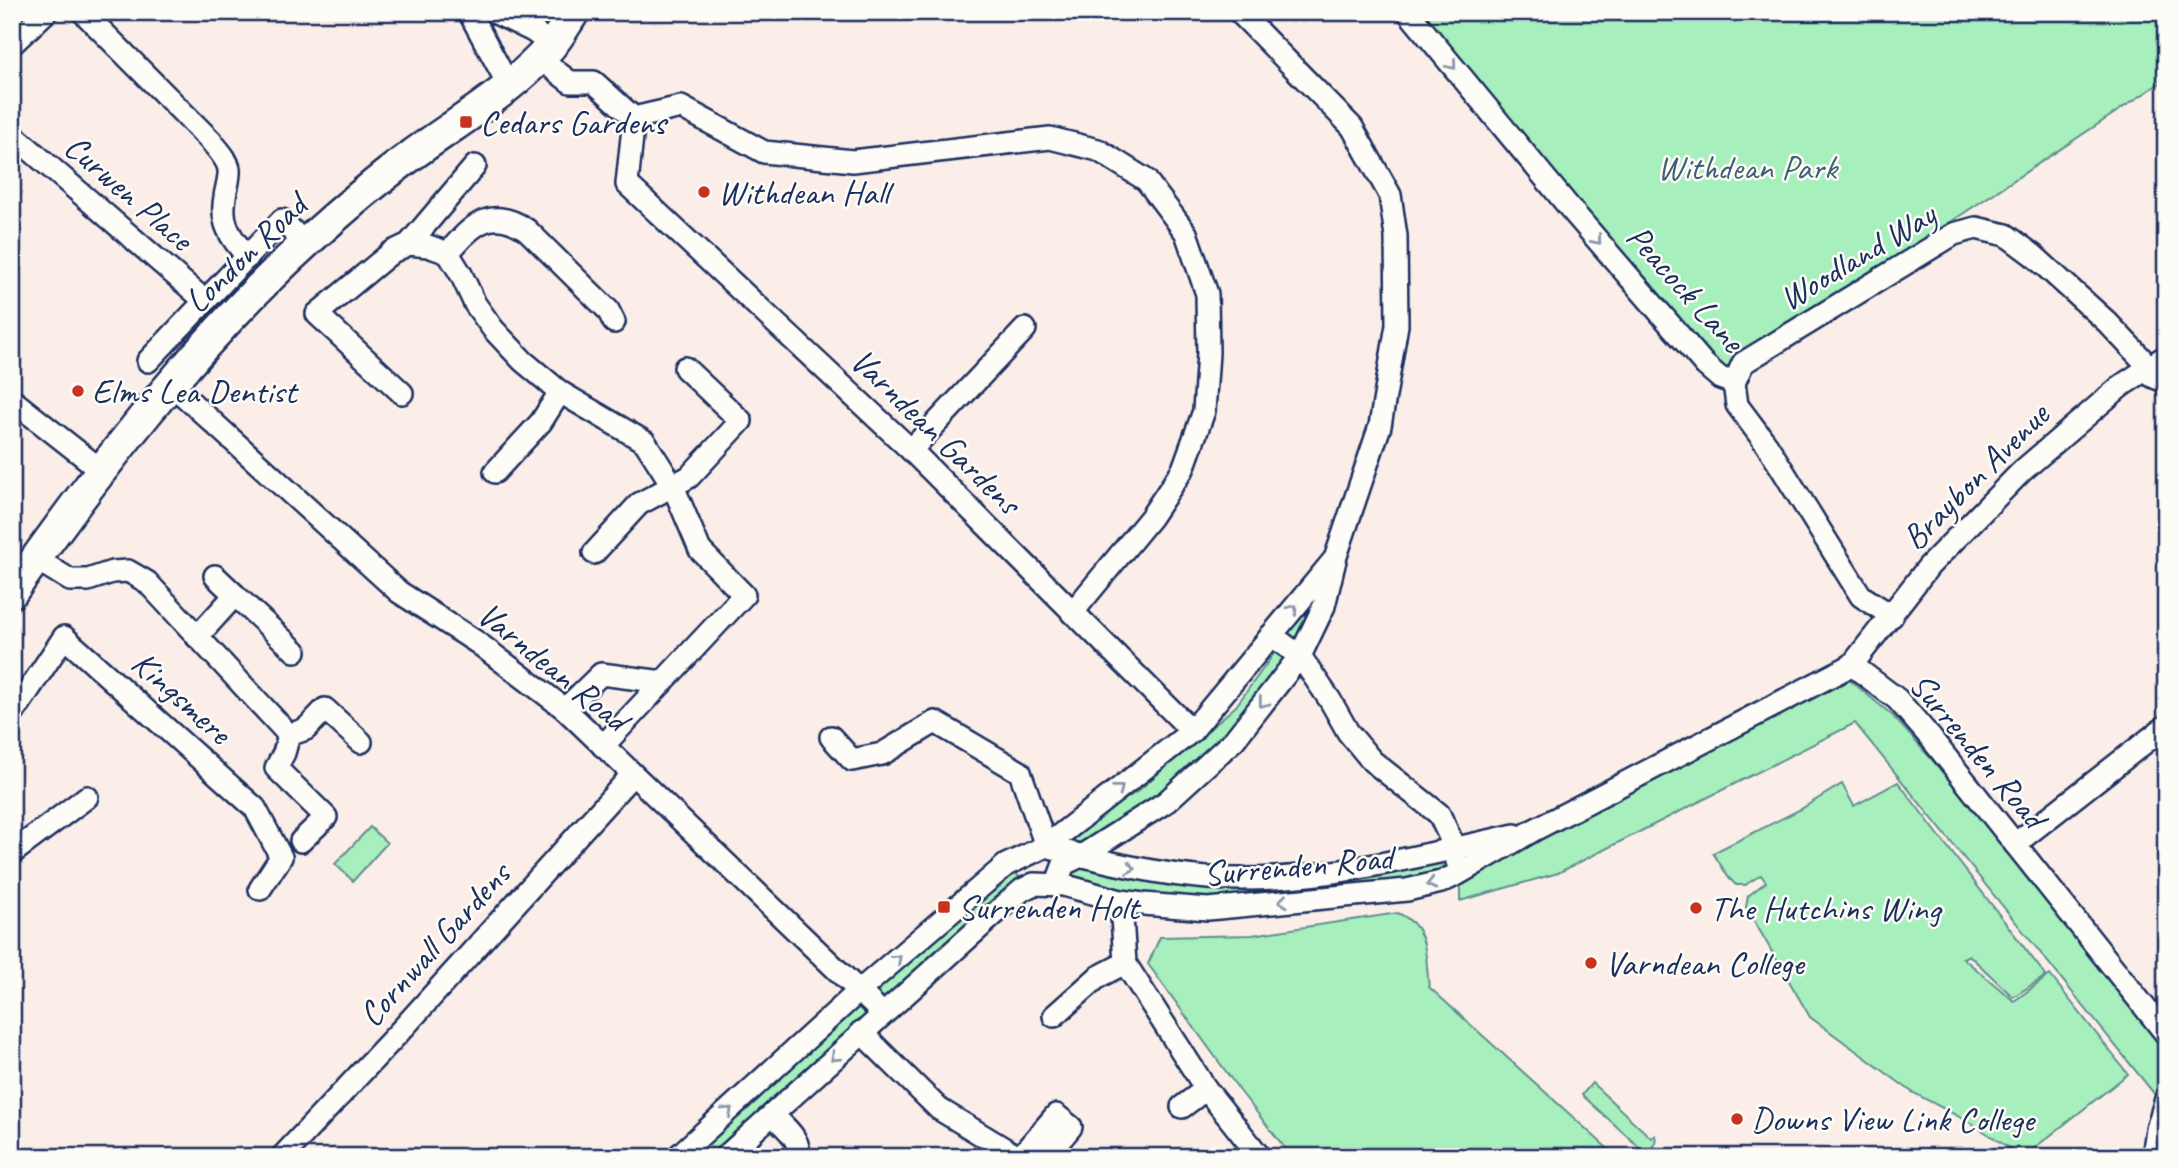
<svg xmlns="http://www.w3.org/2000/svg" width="2178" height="1169" viewBox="0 0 2178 1169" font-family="Caveat,sans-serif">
<rect width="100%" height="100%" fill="#fbeee9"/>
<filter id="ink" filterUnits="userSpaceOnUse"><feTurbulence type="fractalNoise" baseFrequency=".0143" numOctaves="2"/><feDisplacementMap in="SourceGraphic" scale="14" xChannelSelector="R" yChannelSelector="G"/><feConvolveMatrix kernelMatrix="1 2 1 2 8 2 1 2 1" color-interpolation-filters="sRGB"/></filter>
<g filter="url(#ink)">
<g fill="#a7efbd" stroke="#618f8e" stroke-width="2">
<path d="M1415 12H2166V79L1925 239 1721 371Z"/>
<path d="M1336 556 1324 606 1233 739 1162 797 1080 850 1065 838 1138 791 1236 706 1275 652Z"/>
<path d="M1846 677 1892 715 1950 780 2007 847 2166 1045V1080L2156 1096 1855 723 1558 873 1460 901V883L1538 837Z"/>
<path d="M1898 782 2046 976 2013 997 1969 955 1963 958 2014 1001 2050 975 2128 1074 2023 1157 1971 1123 1912 1092 1810 1017 1746 907 1748 896 1766 882 1761 875 1745 885H1736L1729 878 1713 853 1801 809 1842 784 1854 806Z"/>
<path d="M370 827 387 843 353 881 335 864Z"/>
<path d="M1078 862 1134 876 1440 862 1443 866 1442 871 1395 887 1205 903 1116 892 1074 881 1069 873Z"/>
<path d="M1013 870 1021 879 889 1001 882 1000 877 993 880 984Z"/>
<path d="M1398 913C1430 927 1425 957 1429 987L1617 1157H1292L1240 1091 1148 964 1160 937 1252 935Z"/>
<path d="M857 1005 866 1008 870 1014 718 1157H688Z"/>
<path d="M1592 1083 1651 1138 1655 1135C1657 1143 1654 1147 1647 1151L1640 1148 1582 1095Z"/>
</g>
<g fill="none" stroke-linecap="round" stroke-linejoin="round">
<g stroke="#1b2f5e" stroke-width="26">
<g id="minor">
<path d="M83 12 211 141C218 150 227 158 229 169 230 178 226 188 225 197 220 223 231 239 248 257"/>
<path d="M469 12 509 86"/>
<path d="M494 12 533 31 552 45"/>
<path d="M1408 12 1569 207 1705 365 1720 378 1734 383"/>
<path d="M12 44 46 12"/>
<path d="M539 58 570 82H594L634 118"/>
<path d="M12 134 204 300"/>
<path d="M409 244 475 166"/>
<path d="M448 253C472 225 491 205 527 230L608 310 614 322"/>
<path d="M148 361 282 220 305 244"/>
<path d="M1734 383 1743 363 1954 234 1976 228 2006 235 2033 255 2107 322 2142 359 2152 376 2166 382"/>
<path d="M1734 383 1737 405 1767 445 1861 596 1892 616"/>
<path d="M171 384 399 592 478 643 565 709 882 1013"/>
<path d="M402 393 317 314 392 252 409 244 428 246 448 253 461 274 475 304 493 329 523 361 560 392 645 442 673 486 700 550 744 595 603 746"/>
<path d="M12 400 101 470"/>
<path d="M911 450 1025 329"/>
<path d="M495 472 541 422 560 392"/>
<path d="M594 553 639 504 689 477 741 421 685 368"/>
<path d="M36 559 70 580H88L112 572 128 571 147 582 289 735 284 753 276 768 326 817 301 841"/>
<path d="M215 576 235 595"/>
<path d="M1072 613 1151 517 1183 469 1204 411 1208 353 1207 294 1186 233 1146 180 1098 150 1050 138 853 161 764 152 681 107 634 118 627 184 911 450 1192 731"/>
<path d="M1271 635 1300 656 1330 700 1348 732 1372 761 1439 814 1455 848 1457 862"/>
<path d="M197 637 235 595 295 651"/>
<path d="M1852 665 1897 699 1930 737 2166 1034"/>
<path d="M565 709 601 674 663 682"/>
<path d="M12 715 64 637 255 808 281 857 260 889"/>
<path d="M289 735 306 729 325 709 361 742"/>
<path d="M831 737 852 760 882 754 935 722 1020 772 1046 846 1192 731 1333 561"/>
<path d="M2015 844 2166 726"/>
<path d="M12 853 87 797"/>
<path d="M1056 885 1064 864 1081 856 1166 802 1234 740 1300 656 1324 606 1336 556 1380 426 1397 325 1396 236 1390 195 1352 127 1239 12"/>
<path d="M1121 901 1125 963 1206 1089 1260 1157"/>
<path d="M1054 1016 1098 977 1125 963"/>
<path d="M861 1032 939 1109 1018 1157"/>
<path d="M1182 1107 1206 1089"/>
<path d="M773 1115C784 1127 802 1139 798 1157"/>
<path d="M282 1157 404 1027 632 775"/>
<path d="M677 1157 859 991 1006 865 1046 846C1099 861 1153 874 1208 878 1312 885 1414 857 1515 835"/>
<path d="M725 1157 999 910 1022 890 1034 884 1063 885 1121 901 1143 904 1208 909 1407 890 1441 882 1458 874 1534 830 1852 665 1929 566 2022 471 2121 386 2166 356"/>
<path d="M1020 1157 1056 1115 1071 1127 1046 1157"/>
<path d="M2153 1157 2157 1129 2166 1099"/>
</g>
</g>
<g stroke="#1b2f5e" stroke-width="35">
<path id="highway" d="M12 592C100 468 193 346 306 243 340 212 375 182 412 155 459 121 511 91 550 47 559 37 566 24 574 12"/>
</g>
<use href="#minor" stroke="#fdfcf7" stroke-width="21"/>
<use href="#highway" stroke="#fdfcf7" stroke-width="30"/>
</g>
<defs><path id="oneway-chevron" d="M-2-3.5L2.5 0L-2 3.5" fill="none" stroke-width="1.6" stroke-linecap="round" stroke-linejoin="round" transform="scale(1.75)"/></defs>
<g stroke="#8c96aa">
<use href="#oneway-chevron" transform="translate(1452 65) rotate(50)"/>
<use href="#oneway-chevron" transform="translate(1597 240) rotate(49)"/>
<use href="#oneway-chevron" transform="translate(1293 609) rotate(-51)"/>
<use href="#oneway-chevron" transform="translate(1263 703) rotate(128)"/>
<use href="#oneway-chevron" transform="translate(1119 789) rotate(-38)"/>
<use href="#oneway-chevron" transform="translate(1131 868) rotate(9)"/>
<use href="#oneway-chevron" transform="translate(1431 884) rotate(166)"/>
<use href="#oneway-chevron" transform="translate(1283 901) rotate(174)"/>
<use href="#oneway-chevron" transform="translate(897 959) rotate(-41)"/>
<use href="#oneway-chevron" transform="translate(835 1057) rotate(138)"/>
<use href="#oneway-chevron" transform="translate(728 1111) rotate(-42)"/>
</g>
</g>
<g fill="#c8321e" stroke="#fdfcf7" stroke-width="2.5">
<rect x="459" y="115" width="14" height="14" rx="3.5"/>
<circle cx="704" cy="192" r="7"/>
<circle cx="78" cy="391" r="7"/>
<rect x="937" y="900" width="14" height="14" rx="3.5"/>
<circle cx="1696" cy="908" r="7"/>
<circle cx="1591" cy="963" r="7"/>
<circle cx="1737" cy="1119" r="7"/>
</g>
<g text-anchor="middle" stroke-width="5" stroke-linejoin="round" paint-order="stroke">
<g font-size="35" fill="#1b2f5e" stroke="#fdfcf7" text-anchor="start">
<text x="480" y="134">Cedars Gardens</text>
<text x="718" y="204">Withdean Hall</text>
<text x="92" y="403">Elms Lea Dentist</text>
<text x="958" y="919">Surrenden Holt</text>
<text x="1710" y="920">The Hutchins Wing</text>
<text x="1605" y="975">Varndean College</text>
<text x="1751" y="1131">Downs View Link College</text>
</g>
<g font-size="35" fill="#3e5f76" stroke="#fdfcf7">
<text x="1747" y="179">Withdean Park</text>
</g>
<g font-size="35" fill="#1b2f5e" stroke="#fdfcf7">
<text transform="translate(129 192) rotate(41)" y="12">Curwen Place</text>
<text transform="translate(245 253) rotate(-44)" y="12">London Road</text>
<text transform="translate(1857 256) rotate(-31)" y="12">Woodland Way</text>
<text transform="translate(1686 288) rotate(48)" y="12">Peacock Lane</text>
<text transform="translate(936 431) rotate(44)" y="12">Varndean Gardens</text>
<text transform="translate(1975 476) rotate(-45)" y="12">Braybon Avenue</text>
<text transform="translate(553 666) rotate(39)" y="12">Varndean Road</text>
<text transform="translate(182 697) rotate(42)" y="12">Kingsmere</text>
<text transform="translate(1978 750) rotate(50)" y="12">Surrenden Road</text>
<text transform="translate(1298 865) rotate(-5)" y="12">Surrenden Road</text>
<text transform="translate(434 944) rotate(-48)" y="12">Cornwall Gardens</text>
</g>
</g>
<rect width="2178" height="1169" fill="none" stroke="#fdfcf7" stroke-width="42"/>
<rect x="21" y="21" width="2136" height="1127" fill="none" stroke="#1b2f5e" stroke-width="2.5" filter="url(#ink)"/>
</svg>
